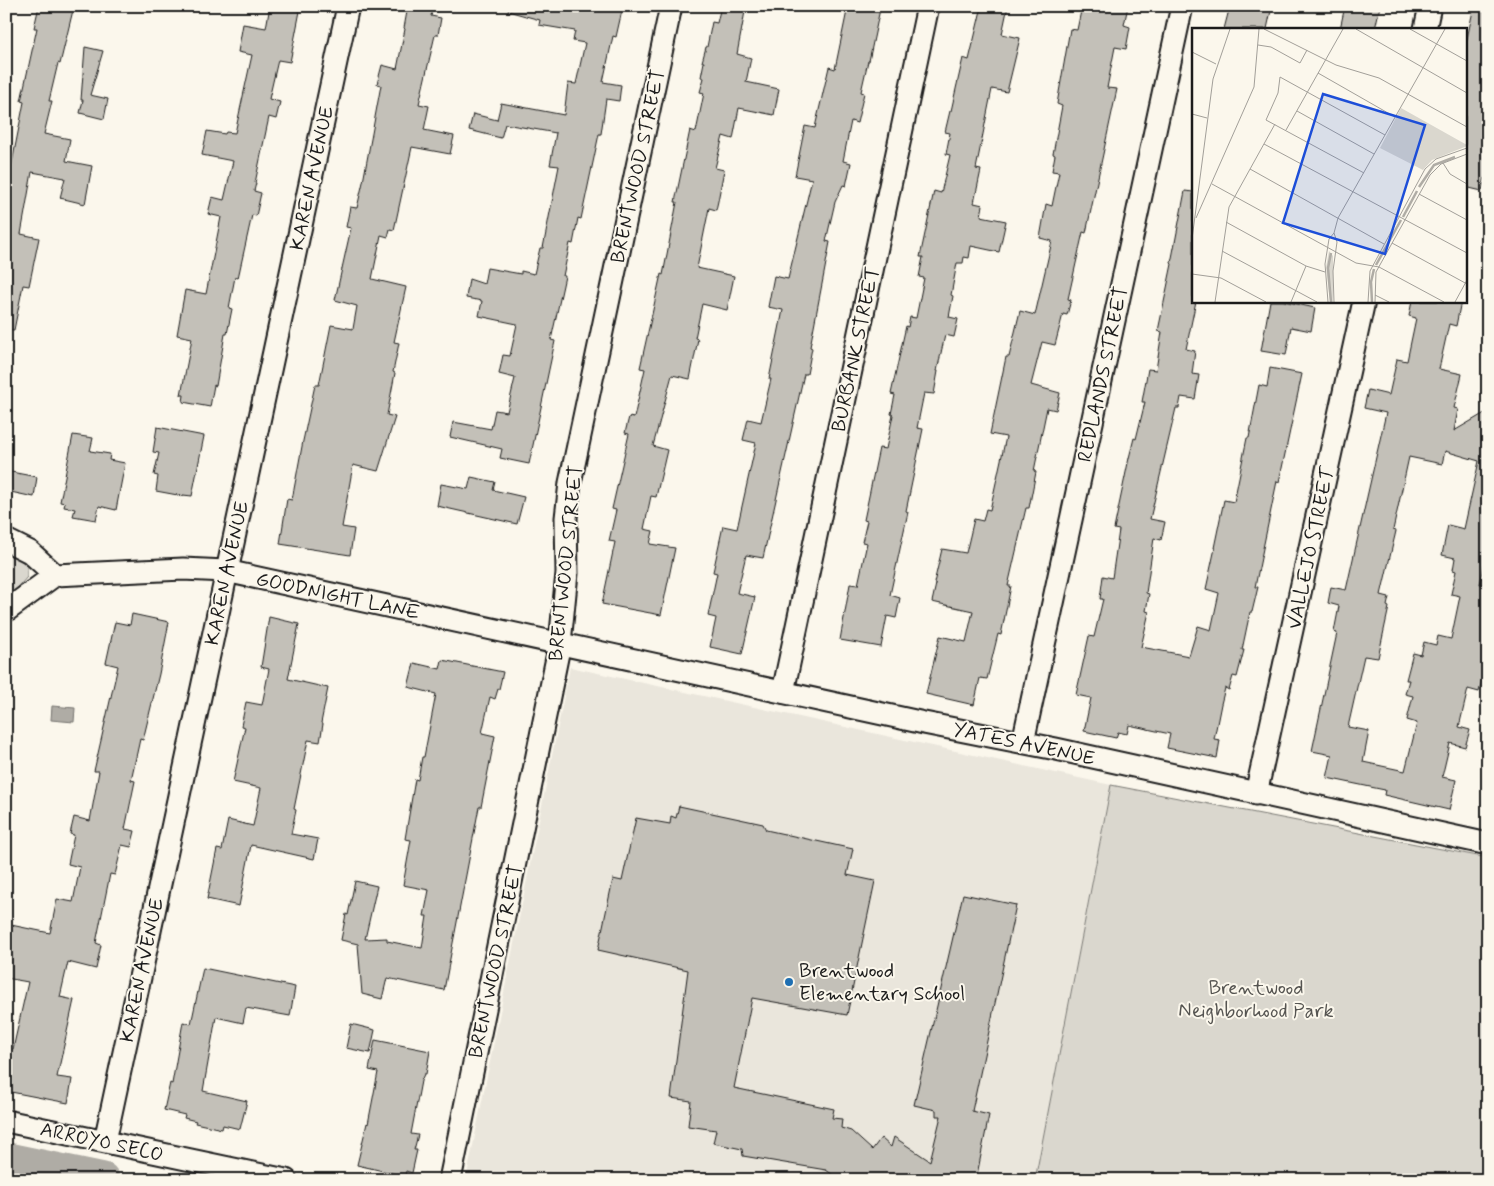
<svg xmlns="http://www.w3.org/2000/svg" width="1494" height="1186" viewBox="0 0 1494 1186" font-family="Mynerve,sans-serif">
<rect width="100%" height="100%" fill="#fbf7ec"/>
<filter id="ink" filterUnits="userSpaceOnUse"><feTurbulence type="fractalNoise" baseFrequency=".02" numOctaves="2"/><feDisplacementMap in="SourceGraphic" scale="10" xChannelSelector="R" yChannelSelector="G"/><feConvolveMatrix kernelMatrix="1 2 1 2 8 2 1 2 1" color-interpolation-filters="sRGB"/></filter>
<g filter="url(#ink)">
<path fill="#eae6dc" d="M570 667 1111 785 1035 1180H466Z"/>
<g fill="#dad7ce" stroke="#7b7a75">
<path d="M6 553 16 556 27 566V577L14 592 6 597Z"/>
<path d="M1111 785 1488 858V1180H1035Z"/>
</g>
<path fill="#afaca5" stroke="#74726e" d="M52 706 75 708 74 722 51 720Z"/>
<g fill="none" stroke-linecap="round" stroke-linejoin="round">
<path stroke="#afaca5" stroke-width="36" d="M6 1160 102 1180"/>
</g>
<g fill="#c3c0b8" stroke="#1c1c1c" fill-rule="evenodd">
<path d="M39 6H74L60 64 58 63 49 101H52L44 134 70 139 66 161 92 166 85 204 60 198 65 178 32 172 21 234 39 238 29 286 23 285 14 330 6 329V183H8L24 102 21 101 37 28H34Z"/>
<path d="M270 6 300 11 290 62 278 60 269 99 280 102 276 119 269 117 255 183H256L254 191 261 193 256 216 252 215 238 278 235 277 229 308 232 309 227 334H225L216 386 214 385 210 407 183 402 184 395H181L192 338 177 335 185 290 206 294 221 217 208 214 212 197 224 200 233 161 202 155 207 131 225 134 226 132 235 133 252 55 238 52 243 24 266 28Z"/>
<path d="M408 6H433L431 16 441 18 438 35H435L419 104 429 106 424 130 454 136 450 154 412 147 394 230 390 229 388 237 381 235 372 279 406 287 394 342 399 343 393 372 395 373 387 415 395 417 378 471 353 465 342 527 354 529 350 555 280 544 287 499 292 500 303 441 315 385H319L331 325 353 329 357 306 335 300 351 228 346 227 350 207 357 208 363 182 381 85 377 84 382 65 397 69 405 29 404 28Z"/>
<path d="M509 6H623L616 37 613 36 603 82 621 85 619 101 606 99 601 134H599L581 219 578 218 573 244 570 243 563 276H565L551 340 555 341 529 464 500 458 502 449 450 437 453 422 491 429 495 410 507 412 515 378 499 374 503 355 510 356 517 324 479 316 482 301 466 298 469 279 484 284 487 268 521 274V271L534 274 540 248H543L559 166 550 165 556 133 505 124 501 138 469 130 473 114 497 120 501 103 564 115 568 83 576 84 585 43 573 41 575 31 539 25 540 20 508 11Z"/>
<path d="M721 6H746L737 54 751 58 746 82 779 89 774 115 739 108 733 139 723 136 715 168 724 170 718 201 716 210 709 208 697 268 734 276 727 310 702 304 695 338 698 339 690 379 672 375 653 446 667 450 656 497 651 496 644 529 653 531 650 544 675 548 661 615 602 604 615 542 609 541 616 510 612 509 629 434 625 433 629 417 634 418 645 369 640 368 661 274 663 275 677 202H675L690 130 696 132 704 93 700 92 704 78 701 77 704 62H702L706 47H707L712 22 717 23Z"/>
<path d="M848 6H865L880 9 869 61H868L861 92 864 93 857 123 851 121 843 161 851 163 846 186 843 185 835 202 826 241 830 242 810 347 812 348 807 374H804L763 558 746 555 737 593 755 597 742 654 710 647 716 618 708 616 717 573 713 572 723 526 737 529 756 443 743 440 748 419 761 422 771 379H769L783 310 768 307 774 276 788 279 812 179 795 176 805 126 815 128 816 123 829 67 835 69Z"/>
<path d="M982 6H1008L1002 34 1020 38 1007 92 992 89 976 169 981 170 974 203 983 205 981 216 1006 221 999 252 971 246 969 258 964 257 963 263H957L951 295 953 296 949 317 958 319 954 337 945 335 937 371H938L934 394 924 393 917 428 923 429 906 511 908 512 890 595 900 598 896 618 887 616 881 647 840 640 850 584 858 585 867 543 862 542 867 521 864 520 879 448 886 449 893 415 891 414 895 395 891 394 906 326 908 327 910 317 916 318 924 278 919 277 923 257H920L934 191 941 193 950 155 946 154 950 133 945 132 950 111H951L963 58 969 60Z"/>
<path d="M1082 6H1128L1124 25 1130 27 1126 49 1115 47 1107 88 1117 89 1086 233 1083 232 1068 299 1071 300 1067 315 1063 314 1055 345 1042 342 1031 385 1060 393 1056 410 1047 408 1034 471 1036 472 1029 508H1026L1008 586H1011L1001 635 998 634 987 679 980 678 974 705 926 694 940 636 966 642 973 611 932 602 936 584 934 583 942 549 966 553 974 519 983 521 986 509 990 510 1006 437 990 434 1006 357H1009L1020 311 1035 315 1052 241 1040 238 1046 204 1052 206 1059 172 1052 171 1055 155 1053 154 1062 106 1057 104 1070 29 1077 30Z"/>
<path d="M1230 6H1272L1267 29H1224Z"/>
<path d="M1345 6H1380L1375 29H1340Z"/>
<path d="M1474 6H1488V107L1482 136 1488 137V177H1485L1482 191 1465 187V48Z"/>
<path d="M85 47 103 51 90 95 108 99 104 119 80 113 83 100H81Z"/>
<path d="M1185 191 1193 192V301H1196L1186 349 1195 351 1192 374 1199 375 1195 399 1181 397 1179 408H1176L1150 519 1165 522 1161 540 1154 538 1146 593 1149 594 1146 611 1149 612 1141 647 1189 656 1198 626 1211 630 1219 593 1206 589 1215 548H1214L1224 500 1234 502 1247 438H1249L1259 385 1267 387 1270 368 1302 374 1279 482 1277 481 1272 505 1255 587H1258L1252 612H1250L1242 650H1244L1237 677 1233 676 1229 690 1225 688 1221 704 1214 739 1220 740 1217 758 1167 748 1170 734 1129 725 1127 734 1118 732 1116 738 1084 731 1091 698 1076 695 1089 636 1094 637 1103 599H1100L1103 576 1112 578 1119 530 1114 529 1129 458 1134 438 1136 439 1145 402H1142L1148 369 1156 370 1162 332 1158 331 1172 264 1171 263Z"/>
<path d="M1270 301H1283L1315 308 1311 331 1291 327 1286 355 1261 351Z"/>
<path d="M1412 301H1461L1456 326 1449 324 1439 369 1462 374 1454 408 1458 409 1454 431 1488 411V548L1480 584 1488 585V655L1479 692 1468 689 1459 727 1470 730 1465 747 1450 743 1442 777 1456 780 1449 810 1384 795 1385 790 1380 789 1327 778 1332 755 1312 751 1337 633 1334 632 1339 606 1328 603 1331 587 1346 590 1386 413 1364 408 1368 390 1389 395 1397 359 1407 361 1416 318 1409 316ZM1445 451 1479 461 1464 529 1448 525 1442 555 1455 558 1453 570 1456 571 1451 594 1460 596 1451 639 1438 636 1436 645 1424 642 1421 655 1413 653 1406 680H1409L1405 694 1413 696 1407 720 1417 723 1405 771 1363 762 1369 731 1348 727 1364 656 1378 658 1389 607 1387 606 1389 597 1381 595 1396 531 1393 530 1409 457 1442 464Z"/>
<path d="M157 427 204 436 192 496 183 495V496L156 491 158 476 154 475 159 453 153 452Z"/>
<path d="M73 435 93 438 90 451 110 454 109 460 125 463 116 510 99 506 96 520 73 516 75 509 64 507 65 503 60 502Z"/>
<path d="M6 471 37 477 34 497 6 491Z"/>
<path d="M471 477 495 482 493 490 524 497 517 524 437 506 441 484 468 489Z"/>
<path d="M132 614 169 622 159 674 143 740 140 739 131 780 135 781 125 829 135 831 131 847 122 845 115 875 110 874 96 943 101 945 96 969 68 962 60 997 74 1000 57 1077 72 1079 68 1103 6 1091V1047L13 1049 28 982 6 978V924L50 933 57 899 73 902 80 867 68 864 74 835 70 834 74 817 90 821 99 771H94L118 666 106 663 115 622 130 625Z"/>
<path d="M269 617 299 624 288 679 328 688 321 723 323 724 320 742 308 740 294 809 296 810 291 834 318 839 314 859 251 845 239 906 207 899 217 849 222 850 228 820 253 826 261 788 233 782 245 727 241 726 246 702 262 705 269 669 261 667Z"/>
<path d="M442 660 503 672 499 689H498L495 699 490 697 482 733 495 736 481 807H479L444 990 387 978 382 999 362 994 358 944 341 940 346 914 348 915 355 881 377 886 365 939 387 938V941L422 948 427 916H424L429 890 403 885 411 840 405 839 415 779 418 780 422 757H424L436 694 408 687 414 663 440 669Z"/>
<path d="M679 806 763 824 766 830 853 849 847 875 875 881 847 1015 752 998 734 1088 834 1109 832 1118 842 1119 841 1128 851 1131 872 1150 881 1138 891 1147 894 1137 930 1161 941 1116H936V1110L914 1105 963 894 1016 905 972 1111 989 1115 976 1180H840L826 1170 743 1156 742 1149 713 1143 716 1130 688 1126 691 1101 671 1098 688 970 598 950 613 879 622 881 636 818 670 824 671 816 676 818Z"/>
<path d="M203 968 295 987 290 1016 246 1008 243 1023 216 1017 203 1091 247 1101 240 1129 223 1125 222 1129 195 1123 196 1121 184 1118 185 1115 164 1110 170 1083 172 1084 183 1022 191 1024Z"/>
<path d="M351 1024 375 1030 370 1053 346 1048Z"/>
<path d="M375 1040 430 1051 426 1074H424L421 1081 411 1134 418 1135 414 1150H417L412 1173 406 1171 405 1176 357 1165 367 1123 368 1124 378 1072 369 1070Z"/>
</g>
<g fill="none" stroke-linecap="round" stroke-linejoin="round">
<g stroke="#1c1c1c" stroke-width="25">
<g id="minor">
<path d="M1425 29 1430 6"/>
<path d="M6 540 30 552 55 575"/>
<path d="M6 611 55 575 183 569 226 571 924 723 1056 749 1488 844"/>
<path d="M783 692 928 6"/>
<path d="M1023 742 1182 6"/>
<path d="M1256 794 1364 301"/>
<path d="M6 1121 286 1180"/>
<path d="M105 1141 348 6"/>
<path d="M450 1180 560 643 567 573 566 518 570 483 671 6"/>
</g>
</g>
<use href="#minor" stroke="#fbf7ec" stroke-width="21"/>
</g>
</g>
<circle fill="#1f6fb2" stroke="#fbf7ec" stroke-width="2" cx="789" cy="982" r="5"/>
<g text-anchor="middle" stroke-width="4" stroke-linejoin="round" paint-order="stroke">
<g font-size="20" fill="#1c1c1c" stroke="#fbf7ec">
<text transform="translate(637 166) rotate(-78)" y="7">BRENTWOOD STREET</text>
<text transform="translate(311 178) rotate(-78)" y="7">KAREN AVENUE</text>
<text transform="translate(855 349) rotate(-78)" y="7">BURBANK STREET</text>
<text transform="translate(1102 374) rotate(-78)" y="7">REDLANDS STREET</text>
<text transform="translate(1310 548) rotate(-78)" y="7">VALLEJO STREET</text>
<text transform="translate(565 563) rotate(-84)" y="7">BRENTWOOD STREET</text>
<text transform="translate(226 573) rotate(-78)" y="7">KAREN AVENUE</text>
<text transform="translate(338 595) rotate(12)" y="7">GOODNIGHT LANE</text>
<text transform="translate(1024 743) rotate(12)" y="7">YATES AVENUE</text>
<text transform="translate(495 961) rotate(-78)" y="7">BRENTWOOD STREET</text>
<text transform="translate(141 970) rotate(-78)" y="7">KAREN AVENUE</text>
<text transform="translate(102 1141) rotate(12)" y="7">ARROYO SECO</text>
</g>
<g font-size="20" fill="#1c1c1c" stroke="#fbf7ec" text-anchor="start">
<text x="799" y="977">Brentwood<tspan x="799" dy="23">Elementary School</tspan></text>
</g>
<g font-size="20" fill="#555451" stroke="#fbf7ec">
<text x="1256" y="994">Brentwood<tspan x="1256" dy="23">Neighborhood Park</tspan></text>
</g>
</g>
<g transform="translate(1192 28)">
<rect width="275" height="275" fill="#fbf7ec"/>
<path d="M209 80 275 117V118L240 132 231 142 188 120ZM137 223 141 228V274H138L134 239Z" fill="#dad7ce"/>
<path fill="none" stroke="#afaca5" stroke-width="2.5" d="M227 159 242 137 263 129M211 189 225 163M184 237 209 192M139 274 136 240 139 225M180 274 179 254 182 241"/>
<path fill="none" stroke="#a29f99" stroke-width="1" d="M72 1 144 37 187 50 275 99M164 1 275 65M218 1 275 33M66 17 79 19 108 35 115 22M0 24 24 36M126 45 203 89M105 83 182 126M0 86 15 90M94 102 151 1M72 116 275 225M251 135 258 146 275 156M58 141 192 216M172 145 74 92 86 65 88 49 193 107M20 156 164 235 187 239 252 274M227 166 275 192M4 190 62 59 67 1M34 194 114 238 133 244M0 211 21 51 38 1M200 215 275 256M30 223 125 274M0 246 29 250 74 274M183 267 197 274M23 274 37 179 83 96M99 274 114 238M136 274 133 236 137 211 142 205M142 274 141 243 145 214 142 205 146 190 253 1M176 274 178 243 233 141 244 131 275 120M183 274 184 244 238 147 249 136 275 126M263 274 275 252"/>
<path fill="#1d4ed8" fill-opacity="0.15" stroke="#1d4ed8" stroke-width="2.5" d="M131 66 233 97 193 226 91 195Z"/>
<rect width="275" height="275" fill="none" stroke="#1c1c1c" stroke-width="2.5"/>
</g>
<rect width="1494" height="1186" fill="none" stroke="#fbf7ec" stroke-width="25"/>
<rect x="12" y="12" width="1469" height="1161" fill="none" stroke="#1c1c1c" stroke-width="2" filter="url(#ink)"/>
</svg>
